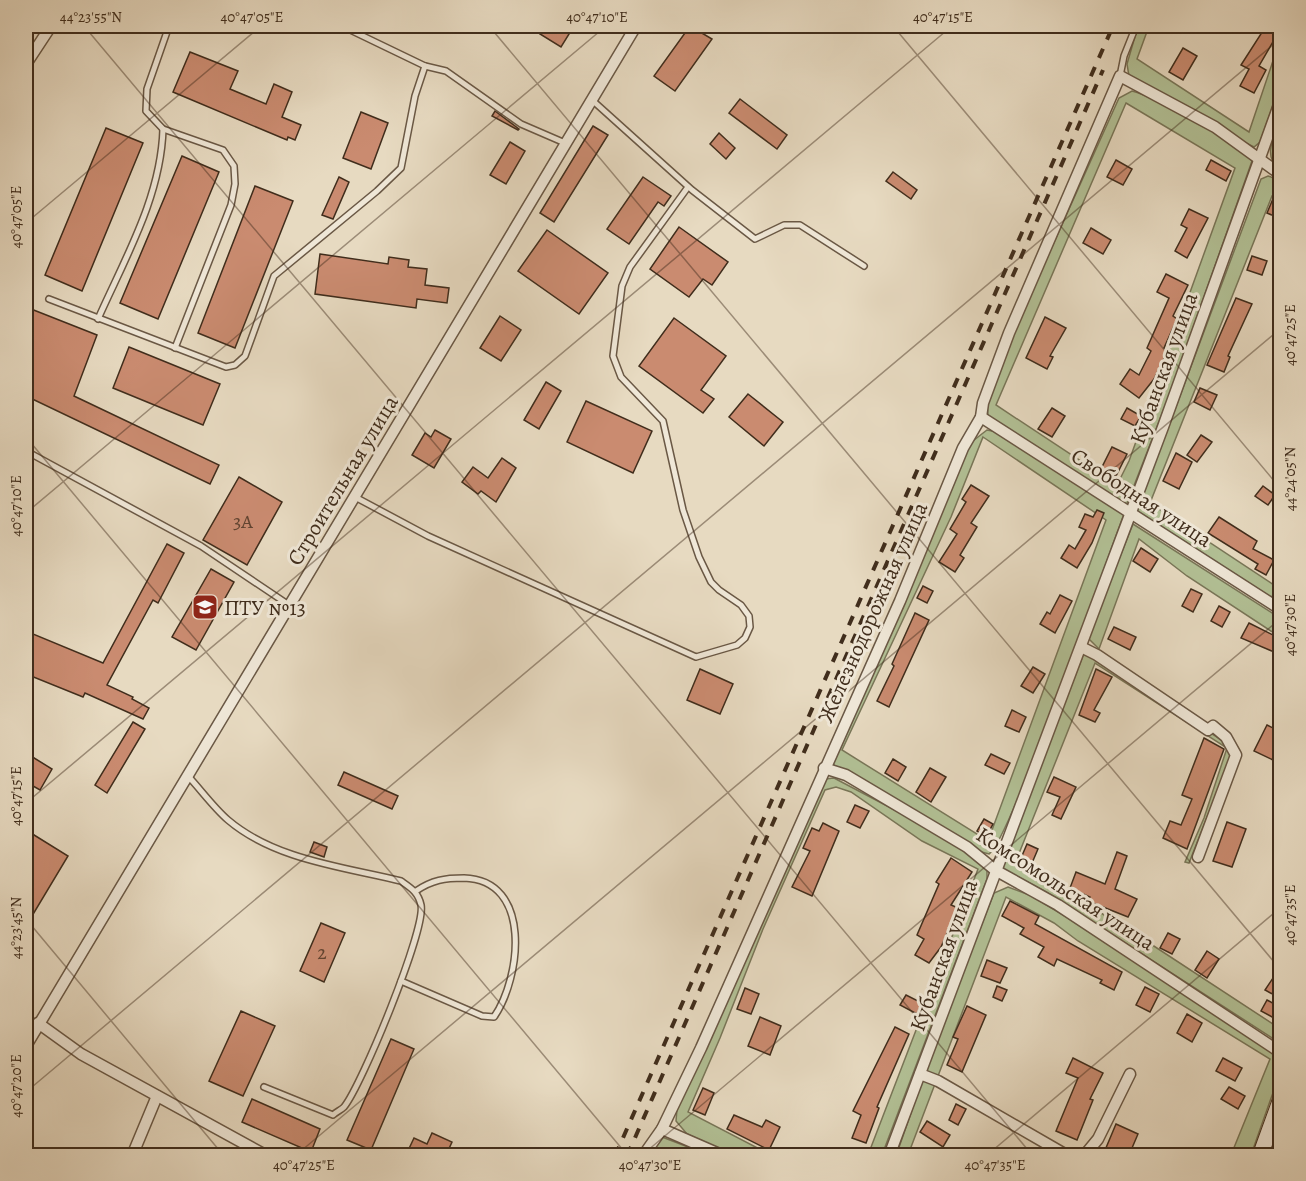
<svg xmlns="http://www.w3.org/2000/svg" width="1306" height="1181" viewBox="0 0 1306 1181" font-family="Alegreya,serif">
<rect width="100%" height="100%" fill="#e7dac1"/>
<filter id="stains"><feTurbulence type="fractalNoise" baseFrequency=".00333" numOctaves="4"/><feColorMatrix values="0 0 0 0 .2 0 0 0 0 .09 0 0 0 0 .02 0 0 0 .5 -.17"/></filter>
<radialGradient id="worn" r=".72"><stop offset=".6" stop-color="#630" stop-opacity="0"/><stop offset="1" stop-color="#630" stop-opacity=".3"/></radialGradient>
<g fill="#b2c095" stroke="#797658" stroke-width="1.5" fill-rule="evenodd">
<path d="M1138 26H1149L1137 59 1249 132 1280 40V86L1260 142 1254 147 1242 141 1129 76 1127 64Z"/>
<path d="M1132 91C1154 97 1242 143 1252 161L1169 396 1126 506 988 416 987 401 1015 329 1119 98ZM1126 103 1235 168 1129 461 1117 485 996 405Z"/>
<path d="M1280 121V169C1262 157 1274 137 1280 121Z"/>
<path d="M1268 176 1280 180V200L1272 196 1150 503 1280 589V603L1137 511 1261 179Z"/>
<path d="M987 430 997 432 1124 514C1107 558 1010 841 989 854L978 851 832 764 969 444ZM983 437 1106 520 988 841 842 750 951 517Z"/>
<path d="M1133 524 1280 618V637L1187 576 1139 539 1099 649 1089 639 1092 626Z"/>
<path d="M1084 653 1152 694 1223 741 1229 748 1230 759 1189 863 1185 862 1204 818 1227 748 1095 663 1016 861 1137 935 1276 1026 1280 1016V1043L1046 892 1003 869V862Z"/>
<path d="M834 778 931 829 987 867V879L882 1155H868L978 869 922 841 851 792 836 787 825 790 763 929 720 1038 688 1112 771 1155H733L687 1134 676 1121 677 1109 825 779Z"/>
<path d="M1008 887 1032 896 1068 918 1280 1057V1073L1251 1155H1231L1270 1059 1078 941 1054 923 1006 897 908 1155 896 1156 936 1041 994 893Z"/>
<path d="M1280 1125V1155H1269Z"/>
<path d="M662 1137 709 1155 646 1156Z"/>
</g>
<g fill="#ca8b70" stroke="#402d1c" stroke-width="1.5">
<path d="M545 26H574L561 47 540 34Z"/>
<path d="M690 26 712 39 675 91 654 76Z"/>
<path d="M1266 26 1281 28V34L1277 41 1274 40 1259 66 1266 70 1254 93 1240 86 1249 69 1241 65Z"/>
<path d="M1183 48 1197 56 1183 80 1169 72Z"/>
<path d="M190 52 238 71 230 89 266 104 274 84 292 92 282 117 301 125 295 140 288 137 287 140 173 92Z"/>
<path d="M740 99 787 135 777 149 729 113Z"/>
<path d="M495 111 519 129 518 130 492 116Z"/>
<path d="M361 112 388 123 371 169 343 158Z"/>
<path d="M593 126 608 135 554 222 540 213Z"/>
<path d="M106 128 143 143 82 291 45 275Z"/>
<path d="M719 133 735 148 726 159 710 144Z"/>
<path d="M510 142 525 151 506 184 490 175Z"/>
<path d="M182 156 219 172 158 319 120 303Z"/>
<path d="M1116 160 1132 169 1123 185 1107 177Z"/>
<path d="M1211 160 1231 171 1226 181 1206 170Z"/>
<path d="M893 172 917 190 911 199 886 181Z"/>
<path d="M339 177 349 182 333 219 322 215Z"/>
<path d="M643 177 671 196 664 206 658 202 629 244 607 229Z"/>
<path d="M1280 182H1281V219L1267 213Z"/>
<path d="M255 186 293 201 235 348 198 333Z"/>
<path d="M1189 209 1208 218 1187 258 1175 251 1187 228 1181 225Z"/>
<path d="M679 227 728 262 712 285 703 279 689 297 650 269Z"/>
<path d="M1091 228 1111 240 1103 254 1083 243Z"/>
<path d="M547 230 608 273 579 314 518 271Z"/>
<path d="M320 254 388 264 389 257 409 260 408 267 427 269 425 285 449 288 447 303 417 299 416 308 315 294Z"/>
<path d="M1252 256 1267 261 1262 275 1247 270Z"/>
<path d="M1166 274 1188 285 1173 316 1177 319 1164 348 1168 350 1154 379 1139 398 1120 384 1130 369 1139 375 1151 351 1147 348 1169 298 1157 292Z"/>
<path d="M1236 298 1252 304 1228 356 1230 357 1224 372 1207 365Z"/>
<path d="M26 307 97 335 74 396 219 465 210 484 26 396Z"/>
<path d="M500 316 521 330 501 361 480 348Z"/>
<path d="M1045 317 1066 328 1050 356 1053 357 1047 369 1026 358Z"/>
<path d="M674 318 726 356 701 390 714 399 703 413 639 366Z"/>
<path d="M129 347 220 384 203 425 113 388Z"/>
<path d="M546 382 561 391 539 429 524 420Z"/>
<path d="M1200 388 1217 395 1210 410 1194 402Z"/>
<path d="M748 394 783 422 764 446 729 417Z"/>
<path d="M586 401 652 431 633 473 567 442Z"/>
<path d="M1052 408 1065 416 1052 437 1038 429Z"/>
<path d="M1127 408 1141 416 1135 426 1121 419Z"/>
<path d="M435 430 451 439 434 468 412 455 425 433 431 437Z"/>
<path d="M1201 435 1212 442 1197 462 1187 455Z"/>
<path d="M1112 447 1127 454 1116 476 1101 469Z"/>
<path d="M1176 453 1192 462 1179 489 1163 481Z"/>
<path d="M502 458 516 468 496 502 481 491 478 494 462 482 473 467 488 478Z"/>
<path d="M239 477 282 502 247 565 203 540Z"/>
<path d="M971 485 989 496 971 523 977 527 960 555 964 558 955 572 939 562 957 534 950 529 966 502 962 499Z"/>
<path d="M1263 486 1275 495 1268 505 1255 496Z"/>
<path d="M1097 510 1104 513 1092 543 1077 568 1061 558 1069 545 1075 549 1086 530 1079 527 1085 514 1093 517Z"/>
<path d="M1219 517 1257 541 1253 549 1274 560 1266 575 1255 569 1258 564 1208 533Z"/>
<path d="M167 544 184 553 158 603 153 600 107 685 133 697 132 699 149 708 143 719 85 693 83 697 26 674V631L103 663Z"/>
<path d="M1141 548 1158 559 1150 572 1133 561Z"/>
<path d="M211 569 234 582 196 650 172 637Z"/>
<path d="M923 586 933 591 927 603 917 598Z"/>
<path d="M1191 589 1202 594 1193 612 1182 606Z"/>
<path d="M1060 595 1072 601 1055 633 1040 624 1047 612 1050 614Z"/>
<path d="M1219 606 1230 612 1222 627 1211 621Z"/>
<path d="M915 613 929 620 889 707 877 701 894 666 892 664Z"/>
<path d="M1249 623 1281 639 1274 652 1241 638Z"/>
<path d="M1114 627 1136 637 1130 650 1108 639Z"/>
<path d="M1033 667 1045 674 1033 693 1021 686Z"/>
<path d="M700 669 733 684 720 714 687 700Z"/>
<path d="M1096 669 1112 677 1094 710 1100 713 1095 722 1079 715Z"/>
<path d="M1012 710 1026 717 1019 732 1005 726Z"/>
<path d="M133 722 145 729 107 793 95 785Z"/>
<path d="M1267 725 1281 732V744L1273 760 1254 751Z"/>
<path d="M1204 738 1224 749 1187 849 1163 838 1170 821 1181 825 1192 799 1182 795Z"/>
<path d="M26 753 52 769 40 790 26 782Z"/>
<path d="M991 754 1010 763 1004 774 985 765Z"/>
<path d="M893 759 906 767 898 781 885 773Z"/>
<path d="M930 768 946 777 931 802 916 792Z"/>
<path d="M344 772 398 796 392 809 338 785Z"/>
<path d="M1054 777 1076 787 1061 819 1052 815 1060 797 1047 792Z"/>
<path d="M855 805 869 811 860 828 847 822Z"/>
<path d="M984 819 993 824 986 837 977 831Z"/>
<path d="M1227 822 1246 829 1232 867 1213 861Z"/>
<path d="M823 823 839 831 812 896 792 887 810 851 803 848 812 828 819 831Z"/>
<path d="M26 830 68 856 26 926Z"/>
<path d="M314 842 327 847 324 857 310 852Z"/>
<path d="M1027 844 1038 849 1032 863 1021 858Z"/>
<path d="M1117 852 1127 856 1115 889 1137 899 1128 917 1088 901 1090 897 1070 888 1076 872 1105 884Z"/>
<path d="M951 858 972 872 951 905 958 908 941 947 929 963 915 955 924 939 917 935 939 884 936 882Z"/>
<path d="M1010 901 1039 916 1035 924 1122 972 1114 990 1100 983 1102 980 1057 959 1054 966 1038 957 1044 947 1020 934 1024 928 1002 916Z"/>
<path d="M321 923 345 933 324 982 300 971Z"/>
<path d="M1168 933 1180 939 1172 954 1160 948Z"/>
<path d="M1207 951 1219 959 1207 978 1195 970Z"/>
<path d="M987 960 1007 968 1000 983 981 976Z"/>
<path d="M1281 966V987L1276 996 1265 990Z"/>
<path d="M997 986 1007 990 1002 1001 993 997Z"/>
<path d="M1145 987 1159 994 1150 1012 1136 1005Z"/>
<path d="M745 988 759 994 751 1014 737 1009Z"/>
<path d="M906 995 922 1003 917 1014 900 1005Z"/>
<path d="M1267 1000 1280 1007 1274 1018 1261 1011Z"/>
<path d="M967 1006 986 1015 962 1072 947 1065 958 1039 953 1037Z"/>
<path d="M241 1011 275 1026 243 1096 209 1081Z"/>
<path d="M1187 1014 1202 1023 1192 1042 1177 1033Z"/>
<path d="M760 1017 781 1026 770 1055 748 1046Z"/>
<path d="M895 1027 909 1034 877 1107 879 1108 866 1143 852 1138 861 1115 853 1111Z"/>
<path d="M391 1039 414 1049 371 1150 347 1140Z"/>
<path d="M1073 1058 1103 1073 1090 1099 1093 1100 1077 1140 1056 1131 1078 1078 1066 1073Z"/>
<path d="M1223 1058 1242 1068 1235 1081 1216 1071Z"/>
<path d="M1229 1087 1245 1096 1238 1109 1221 1099Z"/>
<path d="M703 1088 714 1093 705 1115 693 1110Z"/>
<path d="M252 1099 320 1129 311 1152 242 1122Z"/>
<path d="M956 1104 966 1109 958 1125 949 1120Z"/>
<path d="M734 1115 762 1127 766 1120 780 1127 769 1150 727 1129Z"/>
<path d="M927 1121 950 1135 943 1147 920 1132Z"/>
<path d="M1116 1124 1138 1134 1129 1155H1103Z"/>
<path d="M432 1133 452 1142 446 1155H406L414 1138 427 1144Z"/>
</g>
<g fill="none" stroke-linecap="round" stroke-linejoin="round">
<g stroke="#6a5845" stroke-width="8">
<g id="lane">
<path d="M169 26 147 89 146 111 163 129 223 150 234 166 235 184 231 205 175 348"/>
<path d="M342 26 425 66 446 71 521 124 565 143"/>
<path d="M490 26H506"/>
<path d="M1120 76 1124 56 1136 26"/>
<path d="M592 100 692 190 755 239 784 225H800L864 266"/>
<path d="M49 299 226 367 235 365 245 356 274 276 377 191 401 168 415 96 425 66"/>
<path d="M98 319C125 258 161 197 163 129"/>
<path d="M26 451 201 546 289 605"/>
<path d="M355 497 428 536 696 657 737 645 745 638 750 627 749 616 741 605 719 590 711 582 699 557 683 510 663 421 621 377 613 356 622 286 630 267 688 187"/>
<path d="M188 776C201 790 214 808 228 820 275 860 344 867 401 881 411 888 418 892 421 905 426 929 362 1085 344 1107 341 1110 336 1112 333 1115L264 1087"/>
<path d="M401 981 482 1016 494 1017C521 978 533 880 464 878 445 878 432 880 416 891"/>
</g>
</g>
<g stroke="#6a5845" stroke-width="13">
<g id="street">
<path d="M26 64 51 26"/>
<path d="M981 417 1280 609"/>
<path d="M1081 647 1097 655 1208 730 1213 726 1226 737 1236 755 1198 857"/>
<path d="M824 768 846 775 967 847 995 870 1058 905 1280 1052"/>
<path d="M38 1023 81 1054 267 1156"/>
<path d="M26 1046 636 26"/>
<path d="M920 1074 938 1081 1068 1156"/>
<path d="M662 1129 724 1156"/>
<path d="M132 1156 157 1096"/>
<path d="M643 1156 662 1129 701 1048 900 601 963 448 981 417 983 403 1009 333 1120 76 1215 127 1280 174"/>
<path d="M889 1156 1163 427 1280 102"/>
<path d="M1084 1156 1098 1139 1130 1074"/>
</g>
</g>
<g stroke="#402d1c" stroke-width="17">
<path id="secondary" d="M1260 1156 1280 1101"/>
</g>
<use href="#lane" stroke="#efe7d7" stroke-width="5"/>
<use href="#street" stroke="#efe7d7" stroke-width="10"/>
<use href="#secondary" stroke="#efe7d7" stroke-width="15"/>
<g stroke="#402d1c" stroke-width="4" stroke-dasharray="10 10" stroke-linecap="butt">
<path d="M615 1156 1113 26"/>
<path d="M627 1156 1103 70"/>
</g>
</g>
<path fill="none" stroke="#402d1c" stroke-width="1.5" stroke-opacity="0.45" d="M84 26 1033 1156M489 26 1280 969M893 26 1280 488M26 223 261 26M26 437 628 1156M26 513 606 26M26 803 952 26M26 919 224 1156M26 1092 1280 39M295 1156 1280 329M641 1156 1280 619M986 1156 1280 908"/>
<defs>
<g id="school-square" transform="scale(1.35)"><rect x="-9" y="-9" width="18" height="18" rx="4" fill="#8f2418" stroke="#efe7d7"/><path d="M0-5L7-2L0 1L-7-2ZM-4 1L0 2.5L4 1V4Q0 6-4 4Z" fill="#fff"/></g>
</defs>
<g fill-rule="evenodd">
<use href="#school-square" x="205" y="607"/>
</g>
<g text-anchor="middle" stroke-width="6" stroke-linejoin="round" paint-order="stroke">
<g font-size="20" fill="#624431">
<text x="243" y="528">3А</text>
<text x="322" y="959">2</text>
</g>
<g font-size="22" fill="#402d1c" stroke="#efe7d7">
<text transform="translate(1163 368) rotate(-70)" y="8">Кубанская улица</text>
<text transform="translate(342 480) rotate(-59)" y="8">Строительная улица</text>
<text transform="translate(1142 497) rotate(33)" y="8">Свободная улица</text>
<text transform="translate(872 612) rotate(-66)" y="8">Железнодорожная улица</text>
<text transform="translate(1066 888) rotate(33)" y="8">Комсомольская улица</text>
<text transform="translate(943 955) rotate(-70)" y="8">Кубанская улица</text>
</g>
<g font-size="22" fill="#402d1c" stroke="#efe7d7" text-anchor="start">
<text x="224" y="615">ПТУ №13</text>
</g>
</g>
<rect width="1306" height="1181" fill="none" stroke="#e7dac1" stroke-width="66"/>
<rect x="33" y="33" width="1240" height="1115" fill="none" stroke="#402d1c" stroke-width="2"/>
<g font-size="15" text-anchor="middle" fill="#402d1c">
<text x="91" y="22">44°23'55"N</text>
<text x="252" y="22">40°47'05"E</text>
<text x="597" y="22">40°47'10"E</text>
<text x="943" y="22">40°47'15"E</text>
<text transform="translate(16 217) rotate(-90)" y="5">40°47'05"E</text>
<text transform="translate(1290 335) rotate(-90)" y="5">40°47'25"E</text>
<text transform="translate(1290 479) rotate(-90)" y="5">44°24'05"N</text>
<text transform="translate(16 506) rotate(-90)" y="5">40°47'10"E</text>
<text transform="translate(1290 625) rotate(-90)" y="5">40°47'30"E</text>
<text transform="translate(16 796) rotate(-90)" y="5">40°47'15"E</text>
<text transform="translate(1290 915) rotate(-90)" y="5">40°47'35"E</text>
<text transform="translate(16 928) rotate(-90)" y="5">44°23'45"N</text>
<text transform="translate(16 1086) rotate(-90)" y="5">40°47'20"E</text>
<text x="304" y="1170">40°47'25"E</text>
<text x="650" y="1170">40°47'30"E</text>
<text x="995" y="1170">40°47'35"E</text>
</g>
<rect width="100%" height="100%" filter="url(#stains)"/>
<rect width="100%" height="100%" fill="url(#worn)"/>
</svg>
